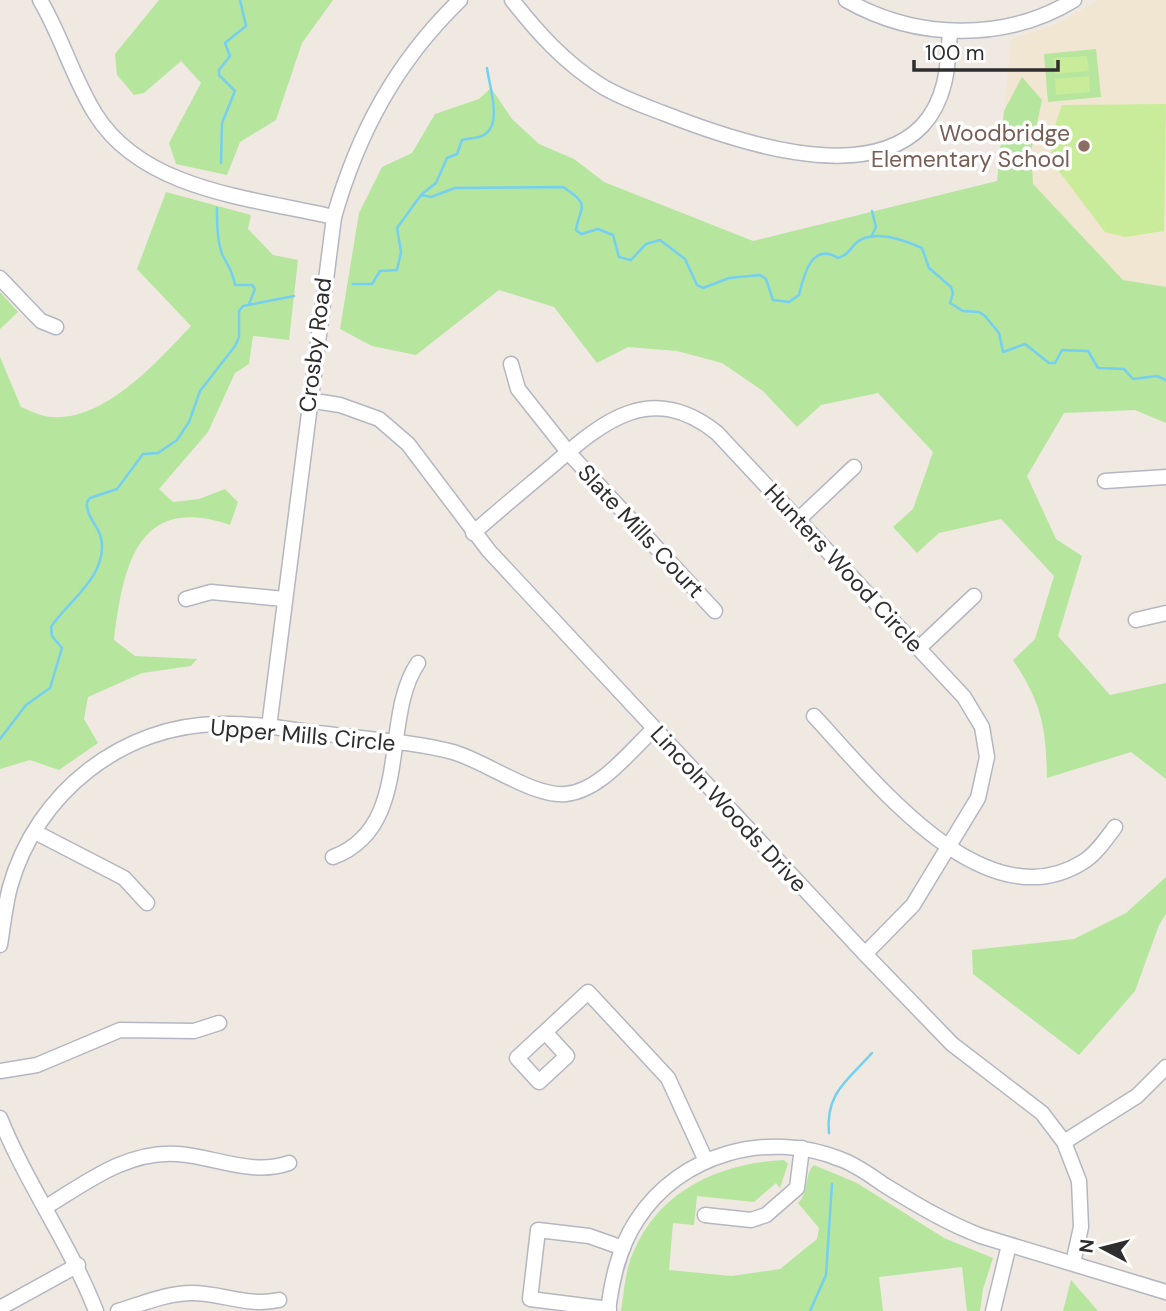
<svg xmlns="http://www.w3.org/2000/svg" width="1166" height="1311" viewBox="0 0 1166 1311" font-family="'DM Sans',sans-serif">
<rect width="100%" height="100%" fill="#efe9e1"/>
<path fill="#f0e6d1" d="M1098 0H1166V347L989 273 1011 39 1054 25Z"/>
<g fill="#b6e59e">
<path d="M159 0H333L302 43 276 120 240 142 227 175 176 164 169 143 201 83 181 61 144 93 134 95 117 75 115 54Z"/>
<path d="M1096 49 1101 97 1048 102 1044 54Z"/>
<path d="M1022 77 1042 100 1031 151 1033 184 1123 280 1166 287V423L1135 410 1064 413 1027 476 1056 539 1082 556 1058 636 1110 695 1166 683V779L1131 752 1047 778C1046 727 1042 704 1013 660L1035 639 1054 576 1001 519 939 533 917 553 893 527 913 509 933 452 878 393 821 405 797 427 763 391 722 363 677 351 628 347 597 363 554 307 499 290 416 355 372 346 340 329 359 213 382 167 412 153 435 114 479 99 491 88 512 119 539 144 574 159 604 182 753 241 997 181 1004 111Z"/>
<path d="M166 192 251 215 248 229 273 255 298 260 289 340 253 336 249 364 235 373 208 432 159 489 173 502 199 499 225 489 238 502 230 525C137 493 123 567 114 640L135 656 197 659 191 666 142 673 88 697 84 719 98 743 59 770 30 760 0 769V357L21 407C31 411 42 417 52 417 105 421 158 361 191 326L137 269Z"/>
<path d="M0 292 18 312 0 329Z"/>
<path d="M1166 877V914L1159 925 1135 991 1079 1055 973 974 972 950 1074 939 1126 913Z"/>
<path d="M784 1160 788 1164 780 1188 776 1183 754 1202 697 1196 694 1225 673 1223 669 1270 732 1276 780 1269 817 1239 819 1228 798 1203C810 1192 803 1176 814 1165L857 1183 944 1238 993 1258 983 1289 980 1311H967L962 1267 879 1277 883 1311H621C624 1292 625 1271 633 1253 659 1190 720 1163 784 1160Z"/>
<path d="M1071 1280 1098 1311H1063Z"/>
</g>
<g fill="#c9ec9a">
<path d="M1087 56 1089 71 1055 74 1053 58Z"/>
<path d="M1089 76 1090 92 1056 95 1055 79Z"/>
<path d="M1166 104 1164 231 1125 237 1105 232 1055 166C1046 144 1055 127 1062 105Z"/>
</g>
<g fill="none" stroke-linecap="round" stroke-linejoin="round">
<g stroke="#75cff0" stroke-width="2.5">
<path d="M221 163 222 123 235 91 219 75V70L230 56 225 43 246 26 240 0"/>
<path d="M422 194 436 183 447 158 457 154 462 140C469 138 477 139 484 135 503 124 489 85 487 68"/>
<path d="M217 208C217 223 217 239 222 254 228 267 232 268 235 285H252L255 289 249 304"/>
<path d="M871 237 876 227 872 211"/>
<path d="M353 284H372L380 271 397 270 401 252 397 228 421 195 431 197 455 188 563 187C593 206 579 207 576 230L581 234 598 229 613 235 619 257 631 260 646 244 660 240 685 259 697 285 703 288 729 278 760 275 766 279 773 300 789 302 799 295C803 278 811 241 838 258 848 255 849 250 856 243 873 228 904 240 922 248L929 268 951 287 953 293 950 303 963 311 979 312 985 316 999 333 1003 352 1025 344 1049 363H1055L1062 350 1088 351 1098 368 1124 369 1133 379 1157 376 1166 380"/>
<path d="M0 739 26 705 50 688 62 648 52 636 51 627C68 601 109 575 101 538 98 525 86 517 87 502L90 498 117 489 143 454 158 453 177 440 189 422 200 391 235 346 239 337V311L243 306 294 296"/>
<path d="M829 1133C825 1093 848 1080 872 1053"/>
<path d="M810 1311 826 1275 832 1184"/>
</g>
<g stroke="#b4b7c1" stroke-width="17">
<g id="minor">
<path d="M40 0C62 37 73 79 96 115 144 191 253 198 334 217"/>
<path d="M512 0C538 33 564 62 600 85 619 97 642 105 663 113 729 139 863 187 922 126 947 99 948 65 950 31"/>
<path d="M846 0C916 40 1005 42 1074 0"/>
<path d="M0 278 41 321 56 327"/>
<path d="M511 364 518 389 568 452 715 611"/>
<path d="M308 400 340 405 379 419 408 444 489 551 865 954 952 1044 1042 1113 1064 1142 1079 1181 1081 1227 1073 1263"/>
<path d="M1105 481 1166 477"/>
<path d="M798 520 854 467"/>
<path d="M473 533C499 510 526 488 552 466 604 420 652 381 717 433L964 697 982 727 987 757 978 798 913 905 865 954"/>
<path d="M186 599 211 592 284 599"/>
<path d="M1136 620 1166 613"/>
<path d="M919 648 974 596"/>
<path d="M814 716C873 779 984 924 1083 862 1096 854 1106 839 1115 827"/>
<path d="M269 727 334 217C358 133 396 62 460 0"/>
<path d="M35 832 124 878 147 903"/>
<path d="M333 857C414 827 380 718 418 663"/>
<path d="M0 945C3 926 5 906 10 887 36 793 123 724 221 724 256 723 292 730 327 734 368 740 412 741 453 752 487 762 533 797 566 794 600 791 629 752 654 729"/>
<path d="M545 1032 567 1056 539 1082 517 1058 588 992 668 1078 706 1161"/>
<path d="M0 1071 37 1065 120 1030 194 1031 219 1023"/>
<path d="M0 1118C27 1185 69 1242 96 1311"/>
<path d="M1064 1142 1137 1096 1166 1067"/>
<path d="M46 1207C87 1182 128 1150 178 1154 216 1157 252 1176 289 1163"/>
<path d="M705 1215 751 1220 766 1215 797 1188 802 1148"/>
<path d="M0 1308 78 1265"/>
<path d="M609 1309 530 1299 538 1230 589 1236 623 1248"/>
<path d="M118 1311C142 1304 167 1293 192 1293 222 1293 248 1307 279 1300"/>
<path d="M608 1311C612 1279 619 1247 637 1220 680 1153 768 1130 840 1159 857 1165 871 1176 886 1186 917 1205 947 1223 981 1236L1166 1292"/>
<path d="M993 1311 1009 1245"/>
</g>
</g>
<use href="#minor" stroke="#fff" stroke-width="14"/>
</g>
<circle fill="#8d6e63" stroke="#fff" stroke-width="2.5" cx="1084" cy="146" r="7"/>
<g text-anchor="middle" stroke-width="7" stroke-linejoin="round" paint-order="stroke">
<g font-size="23" fill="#785e54" stroke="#fff" text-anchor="end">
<text x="1070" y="141">Woodbridge<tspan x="1070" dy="26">Elementary School</tspan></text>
</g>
<g font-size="23" fill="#2e2e2e" stroke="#fff">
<text transform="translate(315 345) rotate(-83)" y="8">Crosby Road</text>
<text transform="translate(641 531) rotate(47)" y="8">Slate Mills Court</text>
<text transform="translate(844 568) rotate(47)" y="8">Hunters Wood Circle</text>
<text transform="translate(303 735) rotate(5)" y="8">Upper Mills Circle</text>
<text transform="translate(729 809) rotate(47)" y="8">Lincoln Woods Drive</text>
</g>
</g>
<g transform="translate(1103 1248) rotate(277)" stroke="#ffffff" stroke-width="5" paint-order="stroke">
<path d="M0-5L12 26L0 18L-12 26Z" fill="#2e2e2e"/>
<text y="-10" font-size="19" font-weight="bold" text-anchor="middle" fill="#2e2e2e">N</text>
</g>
<path d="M914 60v10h144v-10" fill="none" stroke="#2e2e2e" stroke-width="3.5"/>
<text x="925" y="60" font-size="21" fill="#2e2e2e" stroke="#ffffff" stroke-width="5" paint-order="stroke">100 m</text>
</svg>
